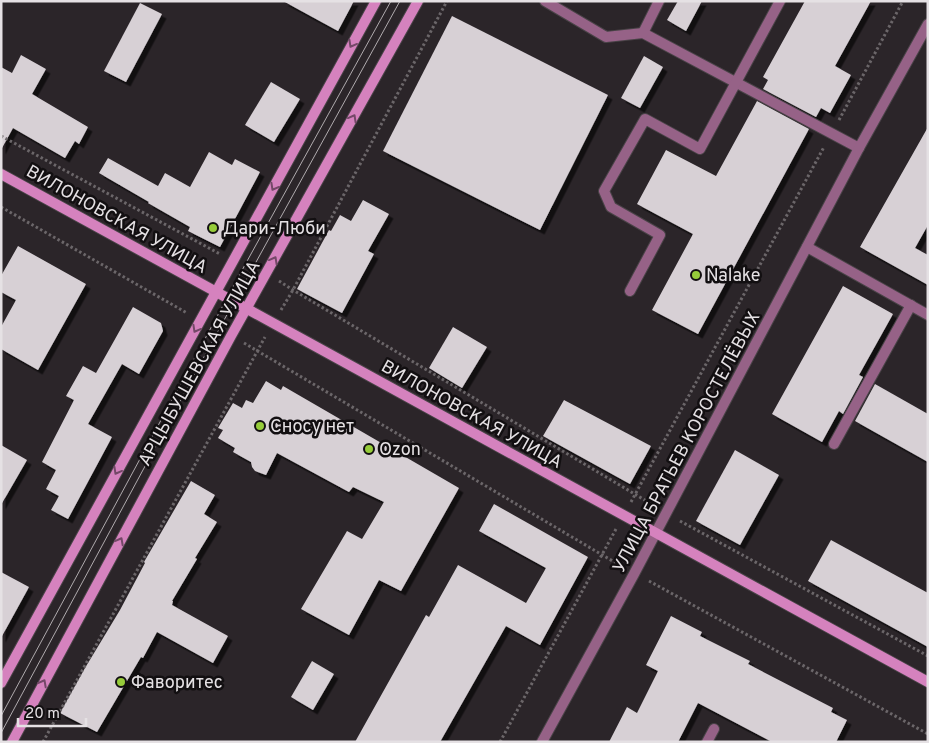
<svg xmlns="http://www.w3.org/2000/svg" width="929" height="743" viewBox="0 0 929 743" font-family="Overpass,sans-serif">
<defs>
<filter id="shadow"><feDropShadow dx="4.5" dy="4.5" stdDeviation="0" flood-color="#0009"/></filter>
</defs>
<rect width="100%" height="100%" fill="#2b2529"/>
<g fill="#d7d0d5" filter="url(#shadow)">
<path d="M283 1H354L338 31Z"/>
<path d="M678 1H702L686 31 667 20Z"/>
<path d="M805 1H871L835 66 851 75 830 113 821 108 816 117 763 89 768 80 763 77Z"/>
<path d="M140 3 162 14 126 82 104 71Z"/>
<path d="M452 16 608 95 540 230 383 151Z"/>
<path d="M21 55 46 69 32 94 88 127 79 144 75 141 65 158 13 128 1 150V67L12 73Z"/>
<path d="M644 56 663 67 640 108 621 98Z"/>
<path d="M271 82 300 99 274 142 245 125Z"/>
<path d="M757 101 809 129 698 334 652 310 693 234 637 204 666 150 716 176Z"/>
<path d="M928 127V225L915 248 928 255V285L860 247Z"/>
<path d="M209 152 232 165 235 159 260 172 220 247 188 231 190 227 148 203 149 202 99 173 108 158 158 186 165 173 190 187Z"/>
<path d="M363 200 389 214 368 251 374 254 342 313 297 289 329 230 331 231 340 215 351 221Z"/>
<path d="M18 246 86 284 38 370 1 349V327L16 300 1 292V276Z"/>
<path d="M843 286 893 314 859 375 863 377 843 414 839 411 822 442 772 414Z"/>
<path d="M133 307 161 323 163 331 139 374 122 364 88 424 112 437 68 519 51 510 59 496 46 489 56 470 42 462 74 400 66 396 83 366 96 373Z"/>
<path d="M453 327 487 347 462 388 429 368Z"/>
<path d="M266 381 281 390 283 386 459 488 401 591 379 580 349 635 301 609 347 531 362 539 384 502 353 487 349 492 277 453 266 475 255 471 252 467 251 462 233 452 235 448 218 438 223 430 218 428 233 403 242 408 246 400 253 403Z"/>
<path d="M875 384 928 414V462L855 421Z"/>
<path d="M564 400 651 446 630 484 543 436Z"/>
<path d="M1 445 27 460 1 505Z"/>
<path d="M735 450 779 475 740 545 696 521Z"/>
<path d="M191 481 215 495 204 514 217 522 195 558 197 559 172 601H173L172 605 228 636 213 663 157 632 143 658 141 657 97 732 60 713 85 668 120 610 145 563 144 562Z"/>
<path d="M494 504 588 557 540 645 506 626 440 742H355L426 615 429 617 458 565 526 603 546 568 479 531Z"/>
<path d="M831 540 928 593V647L808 581Z"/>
<path d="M1 572 29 587 1 638Z"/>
<path d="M671 616 702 632 700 636 750 661 748 664 833 708 831 712 847 720 836 742H772L698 703 678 742H609L627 707 637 713 658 671 646 665Z"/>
<path d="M312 661 334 674 313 710 291 697Z"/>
</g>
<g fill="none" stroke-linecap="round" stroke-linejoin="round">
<g stroke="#494347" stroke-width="12">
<g id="lane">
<path d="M545 1 606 37 643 33 859 148"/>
<path d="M643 33 659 1"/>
<path d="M807 247 928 315"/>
<path d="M630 291 660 235 611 207 604 191 645 119 700 149 780 1"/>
<path d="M834 444 911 305"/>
<path d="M707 742 714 729"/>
</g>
</g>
<g stroke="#494347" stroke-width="12">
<path id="street" d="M542 742 634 574 859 148 928 24"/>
</g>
<g stroke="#494347" stroke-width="12">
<g id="secondary">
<path d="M1 174 928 682"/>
<path d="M1 683 376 1"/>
<path d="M12 742 231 336 418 1"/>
</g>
</g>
<g stroke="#6b6669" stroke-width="3" stroke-dasharray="2.5 2.5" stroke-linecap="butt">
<path d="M839 120 903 1"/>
<path d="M1 136 220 254"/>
<path d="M1 207 187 313"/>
<path d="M279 281 293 290 653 505"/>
<path d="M281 310 293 290 447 1"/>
<path d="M244 343 621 566"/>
<path d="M631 502 824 147"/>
<path d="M680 521 928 656"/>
<path d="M649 581 928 734"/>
<path d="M43 742 265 337"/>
<path d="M500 742 616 529"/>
</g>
<use href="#lane" stroke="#966287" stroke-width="10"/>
<use href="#street" stroke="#966287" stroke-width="10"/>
<use href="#secondary" stroke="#d582be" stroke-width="10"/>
<g stroke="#b0abae" stroke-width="1">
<path d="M1 716 246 263 391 1"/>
<path d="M1 733 218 331 400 1"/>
</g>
</g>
<defs><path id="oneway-chevron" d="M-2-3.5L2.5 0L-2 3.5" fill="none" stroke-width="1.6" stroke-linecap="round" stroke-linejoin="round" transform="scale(1.25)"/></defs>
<g stroke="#744868">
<use href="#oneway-chevron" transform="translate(352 44) rotate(119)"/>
<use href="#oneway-chevron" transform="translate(353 118) rotate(-61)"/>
<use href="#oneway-chevron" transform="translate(274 187) rotate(119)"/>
<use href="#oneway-chevron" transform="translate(274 260) rotate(-61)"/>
<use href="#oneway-chevron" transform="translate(196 329) rotate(119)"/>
<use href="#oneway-chevron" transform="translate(117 471) rotate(119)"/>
<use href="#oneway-chevron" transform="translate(120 541) rotate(-62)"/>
<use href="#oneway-chevron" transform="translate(43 683) rotate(-62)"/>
</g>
<g fill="#96cc3a" stroke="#120f11" stroke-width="2">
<circle cx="213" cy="228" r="5"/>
<circle cx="696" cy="275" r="5"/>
<circle cx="260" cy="426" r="5"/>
<circle cx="369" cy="449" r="5"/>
<circle cx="121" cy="682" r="5"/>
</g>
<g text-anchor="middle" stroke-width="5" stroke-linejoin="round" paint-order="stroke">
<g font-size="18" fill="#e5e1e4" stroke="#120f11">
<text transform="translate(117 219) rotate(29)" y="6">ВИЛОНОВСКАЯ УЛИЦА</text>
<text transform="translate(199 363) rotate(-61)" y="6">АРЦЫБУШЕВСКАЯ УЛИЦА</text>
<text transform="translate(472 414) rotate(29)" y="6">ВИЛОНОВСКАЯ УЛИЦА</text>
<text transform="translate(686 442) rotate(-62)" y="6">УЛИЦА БРАТЬЕВ КОРОСТЕЛЁВЫХ</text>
</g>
<g font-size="18" fill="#e5e1e4" stroke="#120f11" text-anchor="start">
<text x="223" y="234">Дари-Люби</text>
<text x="706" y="281">Nalake</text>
<text x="270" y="432">Сносу нет</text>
<text x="379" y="455">Ozon</text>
<text x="131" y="688">Фаворитес</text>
</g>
</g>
<rect width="929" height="743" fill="none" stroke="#e5e1e4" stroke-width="5"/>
<path d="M18 718v8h68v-8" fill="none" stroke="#e5e1e4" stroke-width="2.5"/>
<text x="25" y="718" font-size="15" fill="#e5e1e4" stroke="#120f11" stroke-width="4" paint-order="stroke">20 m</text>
</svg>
